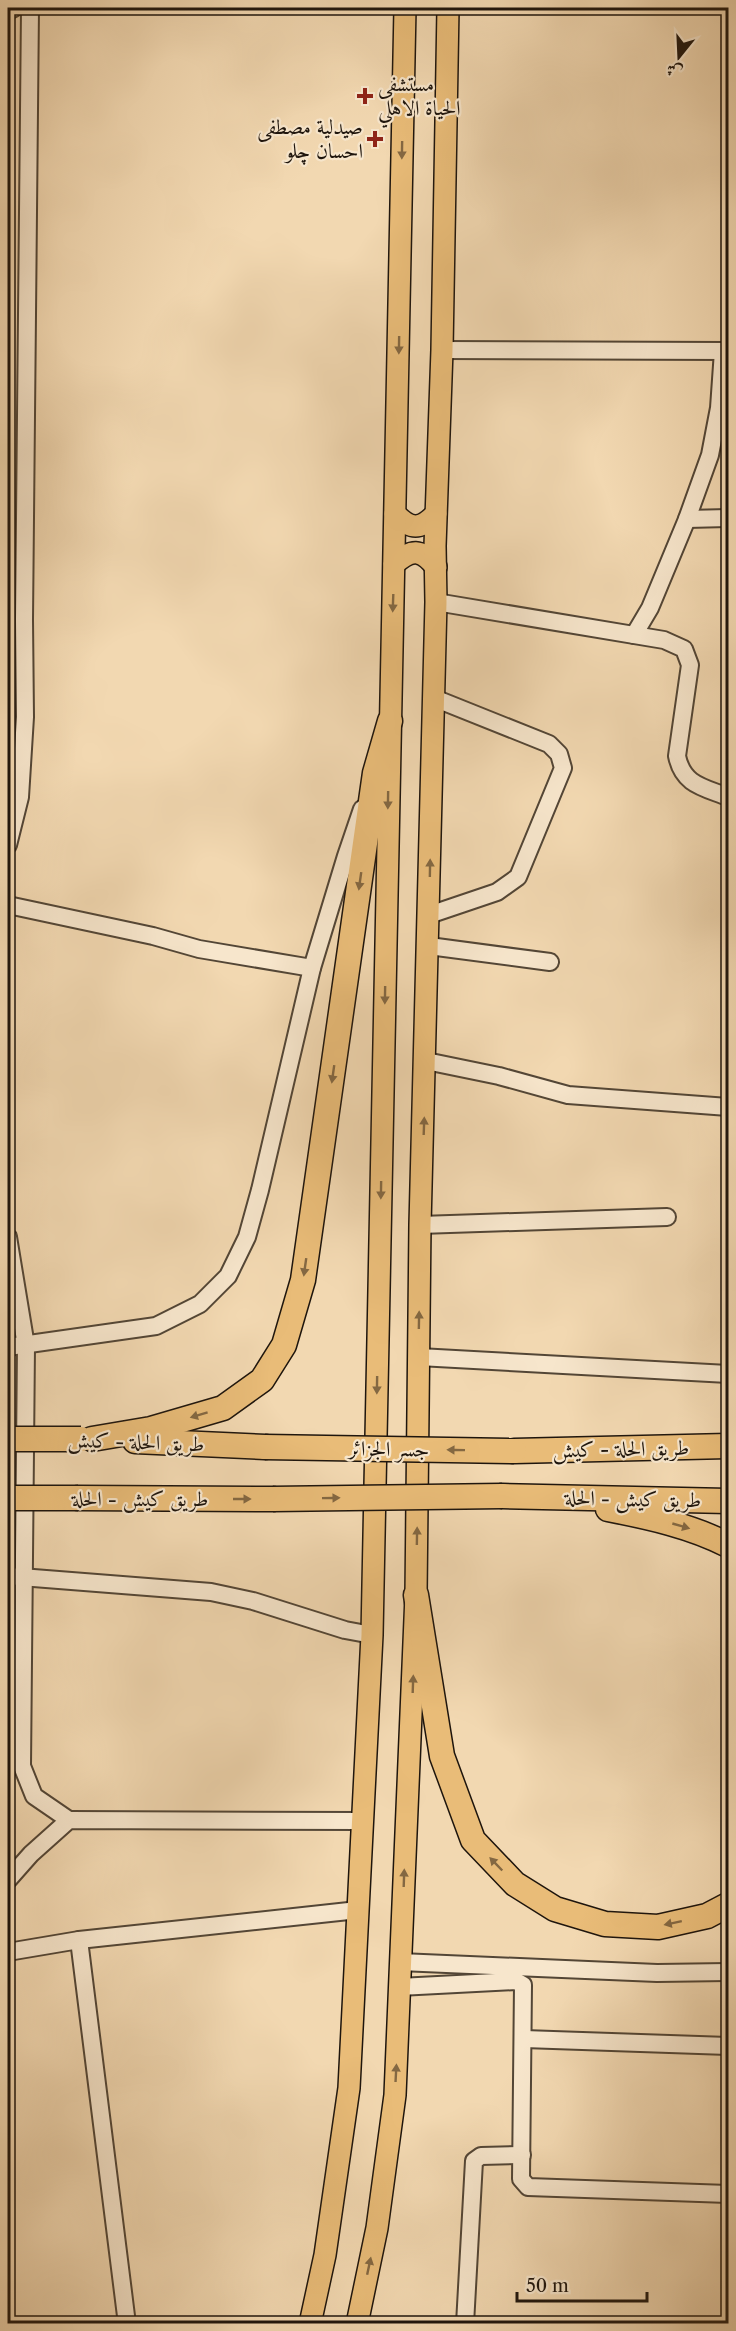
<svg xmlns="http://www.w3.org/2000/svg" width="736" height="2331" viewBox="0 0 736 2331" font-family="'Libre Caslon Text',Amiri,serif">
<rect width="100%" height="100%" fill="#f2d8b1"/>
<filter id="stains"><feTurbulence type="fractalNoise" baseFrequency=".00333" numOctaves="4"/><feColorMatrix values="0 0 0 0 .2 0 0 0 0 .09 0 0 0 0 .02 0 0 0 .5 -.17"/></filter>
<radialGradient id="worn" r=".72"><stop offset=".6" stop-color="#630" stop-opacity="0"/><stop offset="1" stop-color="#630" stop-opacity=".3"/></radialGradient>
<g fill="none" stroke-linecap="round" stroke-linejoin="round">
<g stroke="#534636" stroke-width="20">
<g id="minor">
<path d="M8 11 14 8"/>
<path d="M442 350 728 351"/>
<path d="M687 519 728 518"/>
<path d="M436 602 664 640 684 649 690 665 677 756C683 785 703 787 728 797"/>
<path d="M634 635 650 608 687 519 710 455 719 408 723 351"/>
<path d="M8 845 20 797 25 717 24 620 30 8"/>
<path d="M8 905 153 936 199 949 312 968"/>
<path d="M429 915 497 892 518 877 563 768 559 754 549 744 434 698"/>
<path d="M429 946 550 962"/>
<path d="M426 1061 499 1076 568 1095 728 1107"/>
<path d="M420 1225 667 1217"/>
<path d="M8 1237 26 1346 22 1766 34 1796 69 1820"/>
<path d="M8 1347 156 1326 200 1304 228 1276 247 1237 260 1190 312 968 346 856 362 809"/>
<path d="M419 1357 728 1374"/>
<path d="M8 1576 211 1592 253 1601 345 1630 372 1635"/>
<path d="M8 1880 31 1854 69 1820 363 1821"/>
<path d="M79 1940 127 2324"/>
<path d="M8 1952 79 1940 358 1910"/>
<path d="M400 1962 657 1973 728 1972"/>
<path d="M399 1987 516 1981 523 1985 521 2179 528 2187 728 2194"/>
<path d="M524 2039 728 2046"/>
<path d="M465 2324 474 2161 481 2156 522 2155"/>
</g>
</g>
<g stroke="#1e150d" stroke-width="24">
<g id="major">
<path d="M395 514C411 530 420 530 436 514"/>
<path d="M394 564C411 549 421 548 436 567"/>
<path d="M310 2324 325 2255 349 2088 372 1635 405 8"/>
<path d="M357 2324 377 2228 395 2095 416 1595 420 1225 436 602 435 546 442 350 448 8"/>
</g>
</g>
<g stroke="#1e150d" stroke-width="27">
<g id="highway">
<path d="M92 1439 151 1429 223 1408 262 1380 284 1345 303 1280 375 773 390 721"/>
<path d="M135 1441 265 1447"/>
<path d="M514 1451 728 1446"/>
<path d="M502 1496 728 1501"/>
<path d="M78 1498 273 1499"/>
<path d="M608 1509C649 1517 691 1526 728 1545"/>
<path d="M416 1595 442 1756 473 1840 515 1884 555 1909 605 1924 658 1927 707 1916 728 1905"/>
</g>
</g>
<use href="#minor" stroke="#f7e6cc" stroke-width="16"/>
<use href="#major" stroke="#e9bc78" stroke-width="21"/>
<use href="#highway" stroke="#e9bc78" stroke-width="24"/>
<g stroke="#1e150d" stroke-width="27" stroke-linecap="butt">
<g id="highway-bridge">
<path d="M8 1439H81"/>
<path d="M265 1447 514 1451"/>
<path d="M8 1498H78"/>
<path d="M273 1499 502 1496"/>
</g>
</g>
<use href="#highway-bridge" stroke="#e9bc78" stroke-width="24"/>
</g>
<defs><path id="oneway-solid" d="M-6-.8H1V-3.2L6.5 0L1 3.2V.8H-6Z" transform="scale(1.5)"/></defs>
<g fill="#846842">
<use href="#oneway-solid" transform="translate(402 150) rotate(91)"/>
<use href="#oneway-solid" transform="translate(399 345) rotate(91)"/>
<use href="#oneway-solid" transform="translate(393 603) rotate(92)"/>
<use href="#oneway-solid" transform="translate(388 800) rotate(91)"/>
<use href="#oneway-solid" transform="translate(430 868) rotate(-89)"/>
<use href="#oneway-solid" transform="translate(360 881) rotate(98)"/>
<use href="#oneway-solid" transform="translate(385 995) rotate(91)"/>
<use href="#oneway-solid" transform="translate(333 1074) rotate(98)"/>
<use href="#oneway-solid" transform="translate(424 1126) rotate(-88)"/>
<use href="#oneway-solid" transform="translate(381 1190) rotate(91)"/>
<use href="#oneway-solid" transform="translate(305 1267) rotate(98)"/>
<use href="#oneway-solid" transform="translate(419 1320) rotate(-89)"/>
<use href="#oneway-solid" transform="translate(377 1385) rotate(91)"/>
<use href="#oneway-solid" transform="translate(199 1415) rotate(163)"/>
<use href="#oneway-solid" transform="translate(456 1450) rotate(-179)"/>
<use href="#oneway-solid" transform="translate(331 1498) rotate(-1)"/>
<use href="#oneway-solid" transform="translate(242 1499)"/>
<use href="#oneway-solid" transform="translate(681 1526) rotate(16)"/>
<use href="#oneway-solid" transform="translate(417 1536) rotate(-89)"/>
<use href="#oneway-solid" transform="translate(413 1684) rotate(-88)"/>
<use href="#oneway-solid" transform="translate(496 1864) rotate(-134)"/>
<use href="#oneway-solid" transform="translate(404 1878) rotate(-88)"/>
<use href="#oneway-solid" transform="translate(673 1923) rotate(168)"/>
<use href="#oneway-solid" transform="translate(396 2073) rotate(-87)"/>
<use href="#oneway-solid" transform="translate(369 2266) rotate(-78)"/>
</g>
<g fill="#8f2418" stroke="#f7e6cc" stroke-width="2">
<path d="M362 87h6v6h6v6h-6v6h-6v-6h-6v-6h6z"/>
<path d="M372 130h6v6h6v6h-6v6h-6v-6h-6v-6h6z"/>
</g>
<g text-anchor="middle" stroke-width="4.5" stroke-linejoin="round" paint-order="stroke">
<g font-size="21" fill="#1e150d" stroke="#f7e6cc" text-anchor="start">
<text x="378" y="91">مستشفى<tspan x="378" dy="24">الحياة الاهلي</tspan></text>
<text x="363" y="134" text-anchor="end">صيدلية مصطفى<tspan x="363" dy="24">احسان چلو</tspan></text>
</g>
<g font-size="21" fill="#1e150d" stroke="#f7e6cc">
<text transform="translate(136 1442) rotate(2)" y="7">طريق الحلة - كيش</text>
<text transform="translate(389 1449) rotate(1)" y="7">جسر الجزائر</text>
<text transform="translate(621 1449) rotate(-1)" y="7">طريق الحلة - كيش</text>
<text x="140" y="1506">طريق كيش - الحلة</text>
<text transform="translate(633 1499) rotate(1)" y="7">طريق كيش - الحلة</text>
</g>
</g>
<rect width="736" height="2331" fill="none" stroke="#f2d8b1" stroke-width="30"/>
<rect x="9" y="9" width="718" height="2313" fill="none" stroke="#1e150d" stroke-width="3"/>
<rect x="15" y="15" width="706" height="2301" fill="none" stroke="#1e150d" stroke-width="1.5"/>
<g transform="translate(679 57) rotate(198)" stroke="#f7e6cc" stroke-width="4.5" paint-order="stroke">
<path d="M0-4.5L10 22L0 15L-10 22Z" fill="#1e150d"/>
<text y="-9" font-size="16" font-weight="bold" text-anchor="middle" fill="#1e150d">ش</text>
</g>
<path d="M517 2292v9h130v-9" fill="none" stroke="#1e150d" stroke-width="3"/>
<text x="526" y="2292" font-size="18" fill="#1e150d" stroke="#f7e6cc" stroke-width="4.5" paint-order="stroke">50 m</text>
<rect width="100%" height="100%" filter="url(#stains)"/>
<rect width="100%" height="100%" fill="url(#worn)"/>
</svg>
